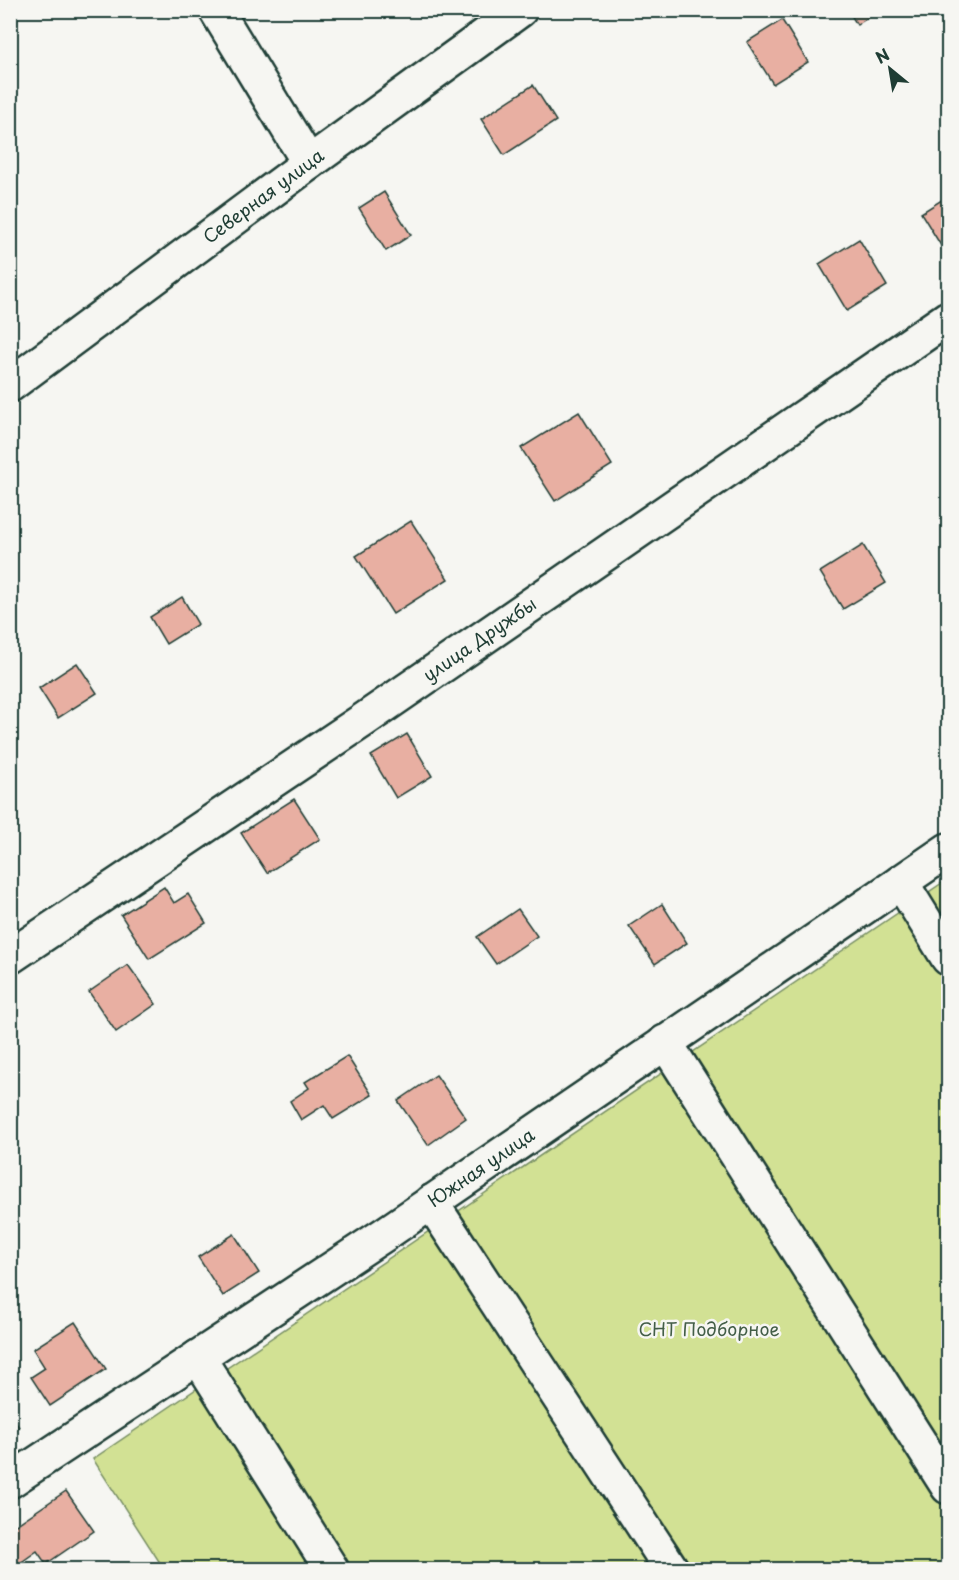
<svg xmlns="http://www.w3.org/2000/svg" width="959" height="1580" viewBox="0 0 959 1580" font-family="'Playpen Sans',sans-serif">
<rect width="100%" height="100%" fill="#f6f6f2"/>
<filter id="ink" filterUnits="userSpaceOnUse"><feTurbulence type="fractalNoise" baseFrequency=".0167" numOctaves="2"/><feDisplacementMap in="SourceGraphic" scale="12" xChannelSelector="R" yChannelSelector="G"/><feConvolveMatrix kernelMatrix="1 2 1 2 8 2 1 2 1" color-interpolation-filters="sRGB"/></filter>
<g filter="url(#ink)">
<path fill="#d2e194" stroke="#788f64" stroke-width="1.5" d="M948 879V1569H164L93 1459Z"/>
<g fill="#e8afa2" stroke="#1f3d34" stroke-width="1.5">
<path d="M848 10H879L857 25Z"/>
<path d="M782 20 808 62 773 84 747 42Z"/>
<path d="M533 85 556 121 504 155 481 119Z"/>
<path d="M384 192 411 235 386 251 359 208Z"/>
<path d="M948 196V257L921 213Z"/>
<path d="M859 239 887 286 847 311 819 264Z"/>
<path d="M579 412 612 465 555 501 521 448Z"/>
<path d="M411 521 448 579 393 614 356 556Z"/>
<path d="M863 545 886 583 843 609 820 572Z"/>
<path d="M182 597 198 624 166 644 150 617Z"/>
<path d="M77 663 97 693 58 718 39 688Z"/>
<path d="M407 734 432 776 396 798 371 756Z"/>
<path d="M294 799 320 839 267 873 241 833Z"/>
<path d="M164 887 174 903 188 894 206 923 149 959 121 915Z"/>
<path d="M662 904 687 943 655 964 629 926Z"/>
<path d="M518 909 537 936 496 964 477 937Z"/>
<path d="M128 965 156 1004 116 1032 89 992Z"/>
<path d="M347 1056 372 1095 333 1119 324 1105 301 1120 290 1101 309 1088 305 1082Z"/>
<path d="M436 1075 466 1118 428 1145 398 1101Z"/>
<path d="M234 1234 259 1273 223 1296 198 1257Z"/>
<path d="M75 1322 106 1369 50 1406 31 1377 45 1368 33 1349Z"/>
<path d="M10 1415 19 1427 10 1433Z"/>
<path d="M66 1491 94 1531 46 1564 37 1551 16 1566 10 1558V1529Z"/>
</g>
<g fill="none" stroke-linecap="round" stroke-linejoin="round">
<g stroke="#1f3d34" stroke-width="38">
<g id="minor">
<path d="M216 10 309 163"/>
<path id="s1" d="M10 385 309 163 520 10"/>
<path d="M901 882 948 958"/>
<path id="s2" d="M10 957 365 719 948 318"/>
<path d="M665 1042 948 1487"/>
<path d="M431 1202 672 1570"/>
<path d="M198 1357 332 1570"/>
<path id="s3" d="M10 1481 385 1234 948 850"/>
</g>
</g>
<use href="#minor" stroke="#f6f6f2" stroke-width="33"/>
</g>
</g>
<g text-anchor="middle" stroke-width="5" stroke-linejoin="round" paint-order="stroke">
<g font-size="18" fill="#1f3d34" stroke="#f6f6f2">
<text dy="6" stroke="none"><textPath href="#s1" startOffset="316">Северная улица</textPath></text>
<text dy="6" stroke="none"><textPath href="#s2" startOffset="567">улица Дружбы</textPath></text>
<text dy="6" stroke="none"><textPath href="#s3" startOffset="566">Южная улица</textPath></text>
</g>
<g font-size="18" fill="#435e47" stroke="#f6f6f2">
<text x="709" y="1336">СНТ Подборное</text>
</g>
</g>
<rect width="959" height="1580" fill="none" stroke="#f6f6f2" stroke-width="36"/>
<rect x="18" y="18" width="923" height="1544" fill="none" stroke="#1f3d34" stroke-width="2" filter="url(#ink)"/>
<g transform="translate(890 69) rotate(330)" stroke="#f6f6f2" stroke-width="4.5" paint-order="stroke">
<path d="M0-4.5L10 22L0 15L-10 22Z" fill="#1f3d34"/>
<text y="-9" font-size="16" font-weight="bold" text-anchor="middle" fill="#1f3d34">N</text>
</g>
</svg>
